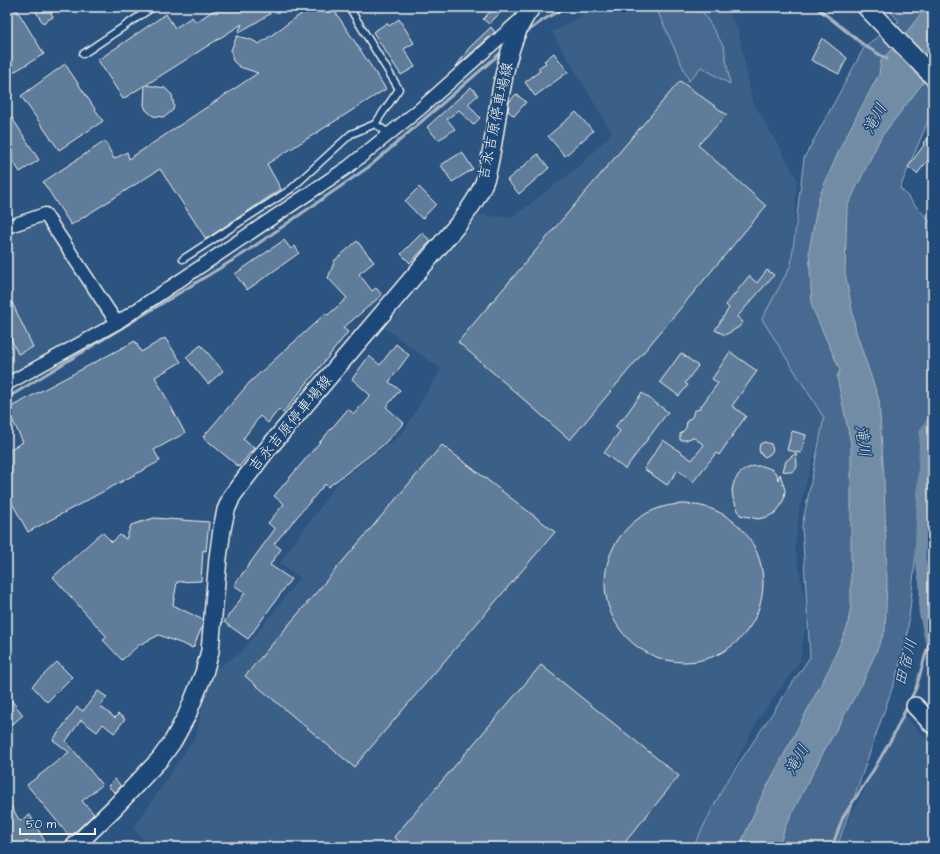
<svg xmlns="http://www.w3.org/2000/svg" width="940" height="854" viewBox="0 0 940 854" font-family="'Architects Daughter','Klee One',sans-serif">
<rect width="100%" height="100%" fill="#2c5481"/>
<filter id="ink" filterUnits="userSpaceOnUse"><feTurbulence type="fractalNoise" baseFrequency=".025" numOctaves="2"/><feDisplacementMap in="SourceGraphic" scale="8" xChannelSelector="R" yChannelSelector="G"/><feConvolveMatrix kernelMatrix="1 2 1 2 8 2 1 2 1" color-interpolation-filters="sRGB"/></filter>
<g filter="url(#ink)">
<g fill="#3b6088">
<path d="M598 7H725L738 29 752 100 797 179 791 265 766 325 824 418 799 509 795 547 807 613 800 661 759 718 692 847H151L133 829 196 736 210 672 241 653 300 578 280 563 339 481 402 434 441 369 385 328 479 215 512 218 582 164 612 133 552 32Z"/>
<path d="M45 214 115 319 7 376V226Z"/>
<path d="M904 716 933 746V847H837L840 836Z"/>
</g>
<g fill="#496b90" stroke="#9eaebc">
<path d="M690 7H700L724 47 730 84 701 67 689 81 658 12Z"/>
<path d="M886 7H933V109L900 188 933 225V421L924 476 907 638 896 677 837 847H693L725 784 810 657 802 526 824 418 762 319 791 265 804 158 865 46 899 21Z"/>
</g>
<path fill="#738ca6" stroke="#a7b4c0" d="M926 7H933V70L881 137 847 207 845 272 856 332 879 400 884 479 887 583 885 631 863 682 823 753 785 827 779 847H739L761 798 829 669 847 628 851 606V444L837 377 840 370 812 307 809 251 819 197 842 144 879 74 881 60 899 42Z"/>
<g fill="none" stroke-linecap="round" stroke-linejoin="round">
<g stroke="#a7b4c0" stroke-width="3">
<path d="M816 7 865 46 887 59"/>
<path d="M524 34 543 20 566 7"/>
<path d="M7 398 243 254 370 166 504 50"/>
<path d="M832 847 843 817 870 776 893 736 916 688 930 639"/>
</g>
<path stroke="#738ca6" stroke-width="11" d="M930 639 924 611 925 586 920 558 925 432 933 420"/>
</g>
<g fill="#5e7b9a" stroke="#f4f1e8">
<path d="M7 7H15L44 54 7 76Z"/>
<path d="M33 7H61L51 13 53 17 43 23Z"/>
<path d="M219 7H266L270 14 238 33 242 24 146 85 165 88 172 95 174 106 173 110 166 116 162 117 153 116 146 110 144 105 145 85 123 99 98 60 166 14 175 28 192 17 196 22Z"/>
<path d="M311 7H332L386 89 267 164 281 189 206 239 160 169 71 225 43 182 105 141 114 159 127 152 129 159 258 73 240 67 233 61 231 50 237 36 252 40 259 44Z"/>
<path d="M495 7 501 12 489 24 483 19Z"/>
<path d="M399 19 414 43 404 49 415 67 401 75 373 32 387 23 389 26Z"/>
<path d="M491 27 495 32 455 68 469 48Z"/>
<path d="M822 38 847 58 839 74 811 60Z"/>
<path d="M554 53 568 72 535 96 525 82 540 71 538 68 546 63 544 61Z"/>
<path d="M65 64 103 121 59 150 21 96Z"/>
<path d="M680 81 727 115 698 145 766 206 570 440 458 342Z"/>
<path d="M471 87 478 95 468 104 480 118 473 125 459 110 447 119 455 129 445 136 438 140 427 127Z"/>
<path d="M516 94 526 102 514 116 508 111 509 102Z"/>
<path d="M7 110 39 160 20 172 7 152Z"/>
<path d="M576 112 593 131 565 156 548 136Z"/>
<path d="M933 133V153L931 151 928 154 931 156 917 174 908 167 924 145 923 144Z"/>
<path d="M462 152 473 169 452 182 441 165Z"/>
<path d="M538 154 549 168 519 194 507 180Z"/>
<path d="M419 187 436 204 422 219 405 201Z"/>
<path d="M422 233 431 241 410 263 401 254Z"/>
<path d="M284 240 291 249 295 246 299 253 247 290 235 274Z"/>
<path d="M357 241 374 262 359 274 372 291 376 288 382 295 343 328 348 332 283 413 279 409 268 423 260 416 243 439 254 448 239 467 203 437 250 382 326 313 328 315 347 298 328 278 335 260Z"/>
<path d="M767 270 774 275 737 317 743 322 739 327 725 335 715 330 729 308 726 305 749 276 757 283Z"/>
<path d="M7 292 33 347 18 354 7 331Z"/>
<path d="M165 338 181 362 155 377 185 433 154 450 160 461 28 532 7 494V451L23 442 7 409 135 341 141 352Z"/>
<path d="M396 344 409 355 389 382 400 390 386 407 404 423 382 446 328 487 325 484 274 544 281 549 270 565 291 579 248 639 224 622 245 593 234 585 275 529 268 523 284 504 274 496 348 409 354 414 370 395 352 379 369 356 380 365Z"/>
<path d="M201 345 223 371 208 384 186 357Z"/>
<path d="M730 352 757 371 732 406 746 416 719 455 716 453 693 482 678 470 667 485 644 469 663 440 692 460 704 445 693 437 686 440H680V434L686 428 687 421 692 417 694 411 699 409 718 383 712 379Z"/>
<path d="M681 353 698 366 685 383 688 385 679 396 660 382Z"/>
<path d="M642 393 668 412 625 469 604 453 620 431 615 427 621 419 622 420Z"/>
<path d="M792 431 806 435 801 453 787 450Z"/>
<path d="M764 442 771 444 773 450 770 454 765 457 760 453 759 449 760 444Z"/>
<path d="M442 445 555 532 354 767 245 676Z"/>
<path d="M796 453 797 465 796 469 791 472 783 471 786 461Z"/>
<path d="M754 466H763L771 469 777 474 778 480 780 474 785 490 784 499 780 507 775 513 767 517 758 519 740 515 733 498 732 490 734 482 739 474 746 469Z"/>
<circle cx="684" cy="583" r="79"/>
<path d="M154 518 209 522 206 551 203 550 201 581 177 582 173 605 203 620 202 627 193 648 159 635 139 645 122 660 103 640 107 637 53 577 102 532 112 542 120 535 126 539 131 525Z"/>
<path d="M57 662 72 677 47 702 32 686Z"/>
<path d="M541 665 679 776 621 847H406L394 837Z"/>
<path d="M98 691 107 697 100 706 115 718 118 714 125 719 114 733 103 724 97 732 81 720 66 741 102 785 82 801 94 814 70 837 27 785 69 752 53 740 77 707 83 711Z"/>
<path d="M7 695 23 715 7 729Z"/>
<path d="M115 779 121 786 115 793 108 786Z"/>
<path d="M7 800 20 821 30 815 48 847H7Z"/>
</g>
<g fill="none" stroke-linecap="round" stroke-linejoin="round">
<g stroke="#f4f1e8" stroke-width="9">
<g id="lane">
<path d="M349 7 399 89 375 124 390 134"/>
<path d="M83 54 153 7"/>
<path d="M183 259 291 189 351 134 375 124"/>
</g>
</g>
<g stroke="#f4f1e8" stroke-width="15">
<g id="street">
<path d="M7 227 45 214 117 323"/>
<path d="M7 384 117 323 348 167 420 109 521 19"/>
</g>
</g>
<g stroke="#f4f1e8" stroke-width="20">
<g id="secondary">
<path d="M866 7 933 77"/>
<path d="M915 706 933 725"/>
<path d="M74 847 115 807 160 759 173 741 187 715 204 673 210 651 218 558 222 529 226 510 232 496 265 452 460 222C470 208 481 193 486 177 500 125 498 49 532 7"/>
</g>
</g>
<use href="#lane" stroke="#1f4a7a" stroke-width="6"/>
<use href="#street" stroke="#1f4a7a" stroke-width="12"/>
<use href="#secondary" stroke="#1f4a7a" stroke-width="17"/>
</g>
</g>
<g text-anchor="middle" stroke-width="3" stroke-linejoin="round" paint-order="stroke">
<g font-size="15" fill="#f4f1e8" stroke="#1f4a7a">
<text transform="translate(495 121) rotate(-78)" y="5">吉永吉原停車場線</text>
<text transform="translate(290 423) rotate(-50)" y="5">吉永吉原停車場線</text>
</g>
<g font-size="16" font-style="italic" fill="#dadddb" stroke="#1f4a7a">
<text transform="translate(874 118) rotate(-61)" y="6">滝川</text>
<text transform="translate(864 441) rotate(82)" y="6">滝川</text>
<text transform="translate(905 662) rotate(-75)" y="6">田宿川</text>
<text transform="translate(796 759) rotate(-60)" y="6">滝川</text>
</g>
</g>
<rect width="940" height="854" fill="none" stroke="#1f4a7a" stroke-width="24"/>
<rect x="12" y="12" width="916" height="830" fill="none" stroke="#f4f1e8" stroke-width="1.5" filter="url(#ink)"/>
<path d="M20 828v6h75v-6" fill="none" stroke="#f4f1e8" stroke-width="2"/>
<text x="26" y="828" font-size="12" fill="#f4f1e8" stroke="#1f4a7a" stroke-width="3" paint-order="stroke">50 m</text>
</svg>
